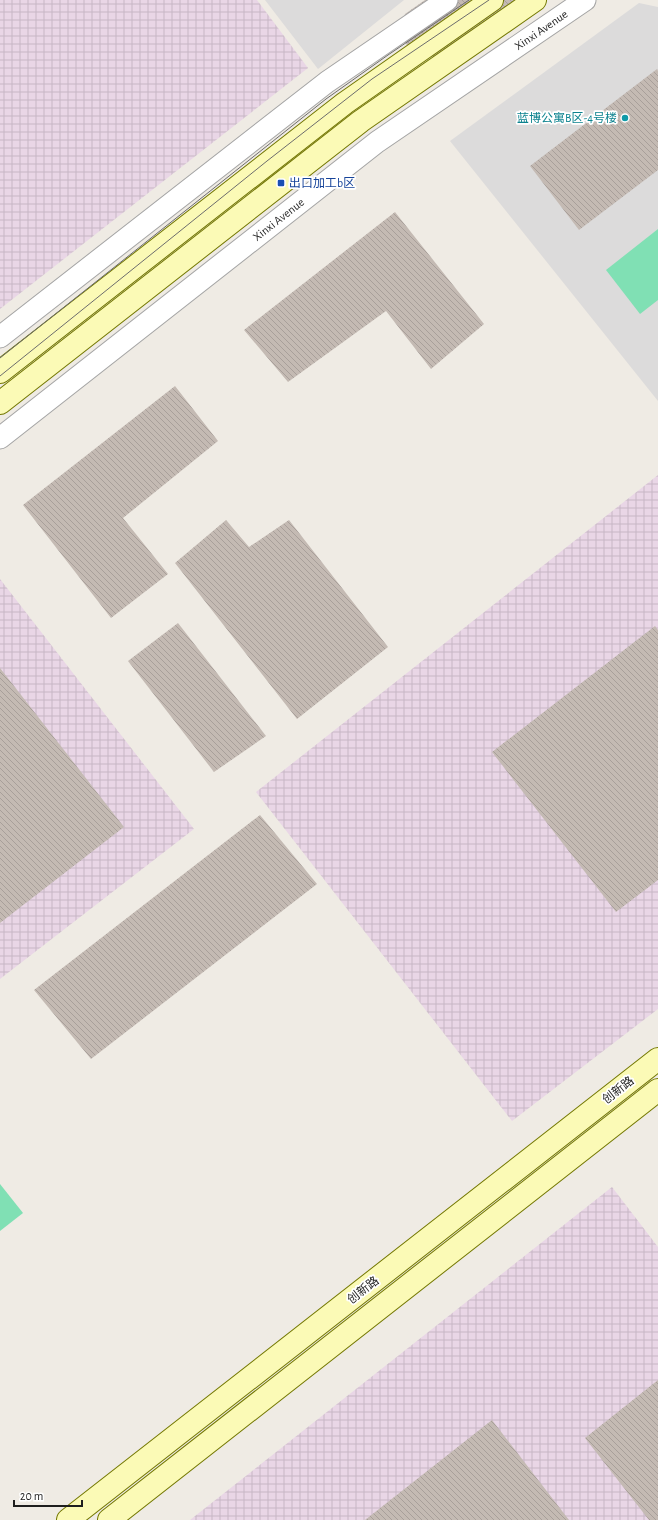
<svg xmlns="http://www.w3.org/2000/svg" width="658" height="1520" viewBox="0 0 658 1520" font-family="'Alegreya Sans','Noto Sans SC',sans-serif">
<defs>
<pattern id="industrial-grid" width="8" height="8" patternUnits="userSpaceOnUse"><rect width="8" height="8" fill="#e9d6e6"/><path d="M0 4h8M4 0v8" fill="none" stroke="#c7b7c5"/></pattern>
<pattern id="building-back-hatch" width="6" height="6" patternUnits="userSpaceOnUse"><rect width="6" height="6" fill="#c4bab3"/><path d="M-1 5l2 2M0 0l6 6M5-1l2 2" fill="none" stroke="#a89f9a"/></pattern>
</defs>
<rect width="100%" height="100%" fill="#efebe4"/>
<g fill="#dcdbdb">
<path d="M265 0H404L318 69Z"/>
<path d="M639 3 658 7V401L450 141Z"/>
</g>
<g fill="url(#industrial-grid)">
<path d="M0 0H257L308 68 0 309Z"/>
<path d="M658 475V1009L512 1121 256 792Z"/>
<path d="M0 579 194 829 0 979Z"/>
<path d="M612 1187 658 1247V1520H190Z"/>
</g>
<g fill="#80e0b4">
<path d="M658 229V300L640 314 606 270Z"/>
<path d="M0 1184 23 1213 0 1231Z"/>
</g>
<g fill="url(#building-back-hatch)">
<path d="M425 0H523L438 57 415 56 401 37 405 14Z"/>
<path d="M657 69 658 71V170L579 230 530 166Z"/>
<path d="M395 212 484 324 431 369 386 311 288 382 244 330Z"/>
<path d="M175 386 218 441 123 518 168 574 111 618 23 505Z"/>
<path d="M226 520 249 547 289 520 388 647 297 719 175 563Z"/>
<path d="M178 623 266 736 214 772 128 661Z"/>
<path d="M655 626 658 630V880L616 912 492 752Z"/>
<path d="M0 668 124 827 0 923Z"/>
<path d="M260 815 317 884 91 1059 34 990Z"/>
<path d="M658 1380V1520H649L585 1438Z"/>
<path d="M492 1420 569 1520H365Z"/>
</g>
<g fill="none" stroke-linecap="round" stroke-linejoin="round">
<g stroke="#a5a5a5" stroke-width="23">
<g id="street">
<path d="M0 337 327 82 447 0"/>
<path id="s1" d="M0 438 377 142 585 0"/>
</g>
</g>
<g stroke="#747802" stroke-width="24">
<g id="secondary">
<path d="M0 372 345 103 492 0"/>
<path d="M0 403 361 121 535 0"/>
<path d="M68 1520 658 1059"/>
<path d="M109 1520 658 1090"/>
</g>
</g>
<use href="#street" stroke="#fff" stroke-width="21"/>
<use href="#secondary" stroke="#fbfab6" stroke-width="22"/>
<g stroke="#6c6c6c" stroke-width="1">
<path d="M0 358 326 99 388 55 469 0"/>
<path d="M0 376 267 161 372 79 489 0"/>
</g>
</g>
<circle fill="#0f9aa8" stroke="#fff" stroke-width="1.5" cx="625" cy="118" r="4"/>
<rect fill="#1a4fb4" stroke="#fff" stroke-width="1.5" x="277" y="179" width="8" height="8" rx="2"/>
<g text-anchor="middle" stroke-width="3.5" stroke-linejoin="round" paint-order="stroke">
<g font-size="12" fill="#1e1e1e" stroke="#fff">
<text dy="4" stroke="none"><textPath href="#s1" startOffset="678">Xinxi Avenue</textPath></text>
<text dy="4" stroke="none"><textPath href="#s1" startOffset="354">Xinxi Avenue</textPath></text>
<text transform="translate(618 1090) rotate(-38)" y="4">创新路</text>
<text transform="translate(363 1290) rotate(-38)" y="4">创新路</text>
</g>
<g font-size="12" fill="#0d838f" stroke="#fff" text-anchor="end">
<text x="617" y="122">蓝博公寓B区-4号楼</text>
</g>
<g font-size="12" fill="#164399" stroke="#fff" text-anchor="start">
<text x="289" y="187">出口加工b区</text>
</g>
</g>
<path d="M14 1500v6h68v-6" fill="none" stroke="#1e1e1e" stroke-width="2"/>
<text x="20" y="1500" font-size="12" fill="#1e1e1e" stroke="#ffffff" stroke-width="3" paint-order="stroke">20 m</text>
</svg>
